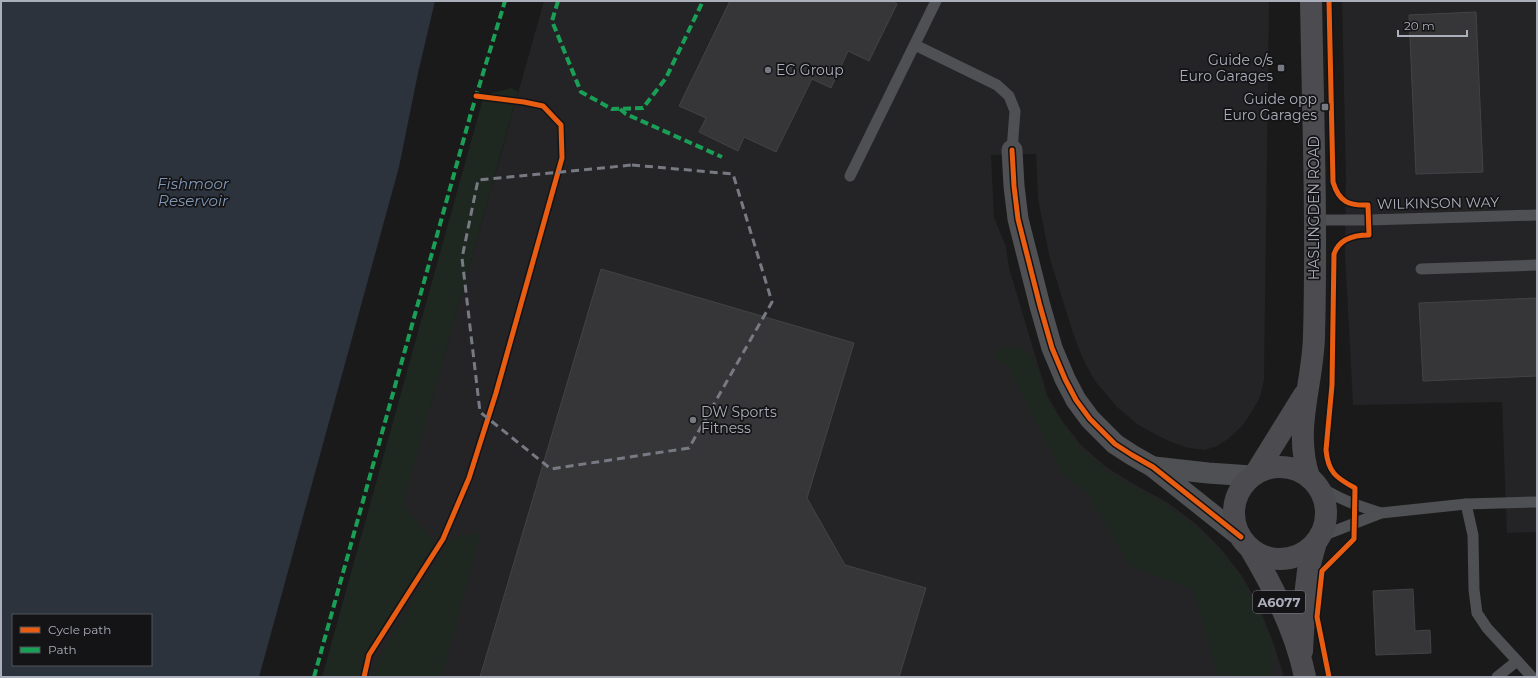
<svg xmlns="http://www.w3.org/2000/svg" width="1538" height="678" viewBox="0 0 1538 678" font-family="Montserrat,sans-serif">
<rect width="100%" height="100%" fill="#1a1a1a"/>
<g fill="#242426">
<path d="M544 1H1269L1264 380 1260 397 1251 413 1242 426 1228 439 1217 446 1205 450 1189 448 1171 442 1155 434 1137 424 1117 407 1095 381 1083 359 1073 333 1050 259 1038 199 1036 154 991 155 994 217 1006 247 1009 268 1047 395 1060 418 1081 445 1106 467 1135 485 1168 503 1196 524 1221 549 1242 576 1258 604 1273 642 1284 677H354Z"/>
<path d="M1342 1H1537V532L1507 533 1502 402 1353 405 1345 252 1346 178Z"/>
</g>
<g fill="#1f2721">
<path d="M512 88 518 92 403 505 435 542 366 654 362 677H322L484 95Z"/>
<path d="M1001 346 1020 347 1031 357 1038 369 1045 395 1079 447 1108 472 1167 505 1194 525 1220 551 1241 578 1257 606 1271 643 1272 677H1218L1193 590 1130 566 1086 492 1063 475 1007 365 993 359Z"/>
<path d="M481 532 442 677H372L378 659 450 538Z"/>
</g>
<path fill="#2c333d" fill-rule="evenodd" d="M1 1H435L418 73 399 167 259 677H1ZM13 615H151V665H13Z"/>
<g fill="#363638" stroke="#424346">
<path d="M730 1H891L897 4 869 61 848 51 831 88 812 79 776 152 744 137 738 151 699 132 706 118 679 106Z"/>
<path d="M1476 12 1483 172 1416 174 1409 15Z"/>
<path d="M601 269 854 343 807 498 845 565 926 588 899 677H480Z"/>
<path d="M1537 298V376L1423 381 1419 303Z"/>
<path d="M1413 589 1415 631 1430 630 1431 653 1376 655 1373 591Z"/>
</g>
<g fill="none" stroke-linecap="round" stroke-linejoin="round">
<g stroke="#4f5054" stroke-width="11">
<path d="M915 45 997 85 1009 96 1015 111 1012 150"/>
<path d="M850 176 936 1"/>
<path d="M1316 220H1368L1537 215"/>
<path d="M1421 269 1537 265"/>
<path d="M1315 484C1339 499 1355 505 1381 513"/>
<path d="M1466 504 1473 535 1474 590 1477 613 1487 628 1532 677"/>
<path d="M1317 539 1332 532 1381 513 1466 504 1537 502"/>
<path d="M1497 677 1517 661"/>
</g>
<g stroke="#4f5054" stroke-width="21">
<path d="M1012 150 1014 186 1018 219 1040 306 1052 348 1065 379 1076 400 1090 419 1115 444 1132 455 1153 467 1241 537"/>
<path d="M1154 467 1208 473 1252 476"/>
</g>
<g stroke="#4c4c50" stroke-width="22">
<circle cx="1280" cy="513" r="46"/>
<path d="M1255 474 1304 395"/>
<path d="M1309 477C1293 429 1313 384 1314 336 1317 225 1313 113 1311 1"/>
<path d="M1250 548C1274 588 1296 632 1305 677"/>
<path d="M1302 651 1305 596 1308 571 1316 542"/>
</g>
<g stroke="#1a9f57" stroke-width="4" stroke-dasharray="8 4" stroke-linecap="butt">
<path d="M558 1 552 21 581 92 612 109 643 108 666 78 703 1"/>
<path d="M620 109 626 114 722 157"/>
<path d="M314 677 471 113 505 1"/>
</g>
<g stroke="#141416" stroke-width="8">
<g id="cycleway">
<path d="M1329 1 1333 182C1339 202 1349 206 1368 205L1369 235C1353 235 1339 239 1334 254L1332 385 1326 450C1328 472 1336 478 1355 488L1354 539 1322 571 1317 617 1329 677"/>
<path d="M1012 150 1014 186 1018 219 1040 306 1052 348 1065 379 1076 400 1090 419 1115 444 1132 455 1153 467 1241 537"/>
<path d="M364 677 369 655 443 539 469 478 496 393 562 158 561 125 543 106 524 102 476 96"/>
</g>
</g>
<use href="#cycleway" stroke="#e95d12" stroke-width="5"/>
</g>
<path fill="none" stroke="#787a83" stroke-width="3" stroke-dasharray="8 5" stroke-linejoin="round" d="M632 165 733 174 772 302 689 448 551 469 480 412 462 258 478 180Z"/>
<g fill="#787a83" stroke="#141416" stroke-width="1.5">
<rect x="1277" y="64" width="8" height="8" rx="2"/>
<circle cx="768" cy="70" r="4"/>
<rect x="1321" y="103" width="8" height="8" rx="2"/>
<circle cx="693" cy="420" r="4"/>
</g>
<g text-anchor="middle" stroke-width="3.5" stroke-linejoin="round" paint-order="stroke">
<rect fill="#141416" stroke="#7e808a" stroke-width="1" x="1253" y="591" width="52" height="22" rx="3"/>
<g font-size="13" font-weight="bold" fill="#abaebb">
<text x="1279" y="607">A6077</text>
</g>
<g font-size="14" fill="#abaebb" stroke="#141416" text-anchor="end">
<text x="1273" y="65">Guide o/s<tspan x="1273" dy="16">Euro Garages</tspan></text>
<text x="776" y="75" text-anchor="start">EG Group</text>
<text x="1317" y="104">Guide opp<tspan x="1317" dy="16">Euro Garages</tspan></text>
<text x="701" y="417" text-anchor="start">DW Sports<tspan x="701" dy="16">Fitness</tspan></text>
</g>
<g font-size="14" fill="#abaebb" stroke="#141416">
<text transform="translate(1438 203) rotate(-1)" y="5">WILKINSON WAY</text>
<text transform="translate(1314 208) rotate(-90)" y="5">HASLINGDEN ROAD</text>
</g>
<g font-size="15" font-style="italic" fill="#8199b7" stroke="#141416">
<text x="193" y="189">Fishmoor<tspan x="193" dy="17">Reservoir</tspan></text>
</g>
</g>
<rect width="1538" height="678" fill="none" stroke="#abaebb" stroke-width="4"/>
<rect x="12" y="614" width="140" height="52" fill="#141416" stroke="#505258"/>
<rect x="20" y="627" width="20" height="6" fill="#e95d12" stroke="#505258"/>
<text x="48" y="634" font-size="12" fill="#abaebb">Cycle path</text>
<rect x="20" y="647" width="20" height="6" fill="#1a9f57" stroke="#505258"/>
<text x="48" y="654" font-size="12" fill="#abaebb">Path</text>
<path d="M1398 30v6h69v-6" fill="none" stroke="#abaebb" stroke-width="2"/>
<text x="1404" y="30" font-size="12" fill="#abaebb" stroke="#141416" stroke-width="3" paint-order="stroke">20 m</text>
</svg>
